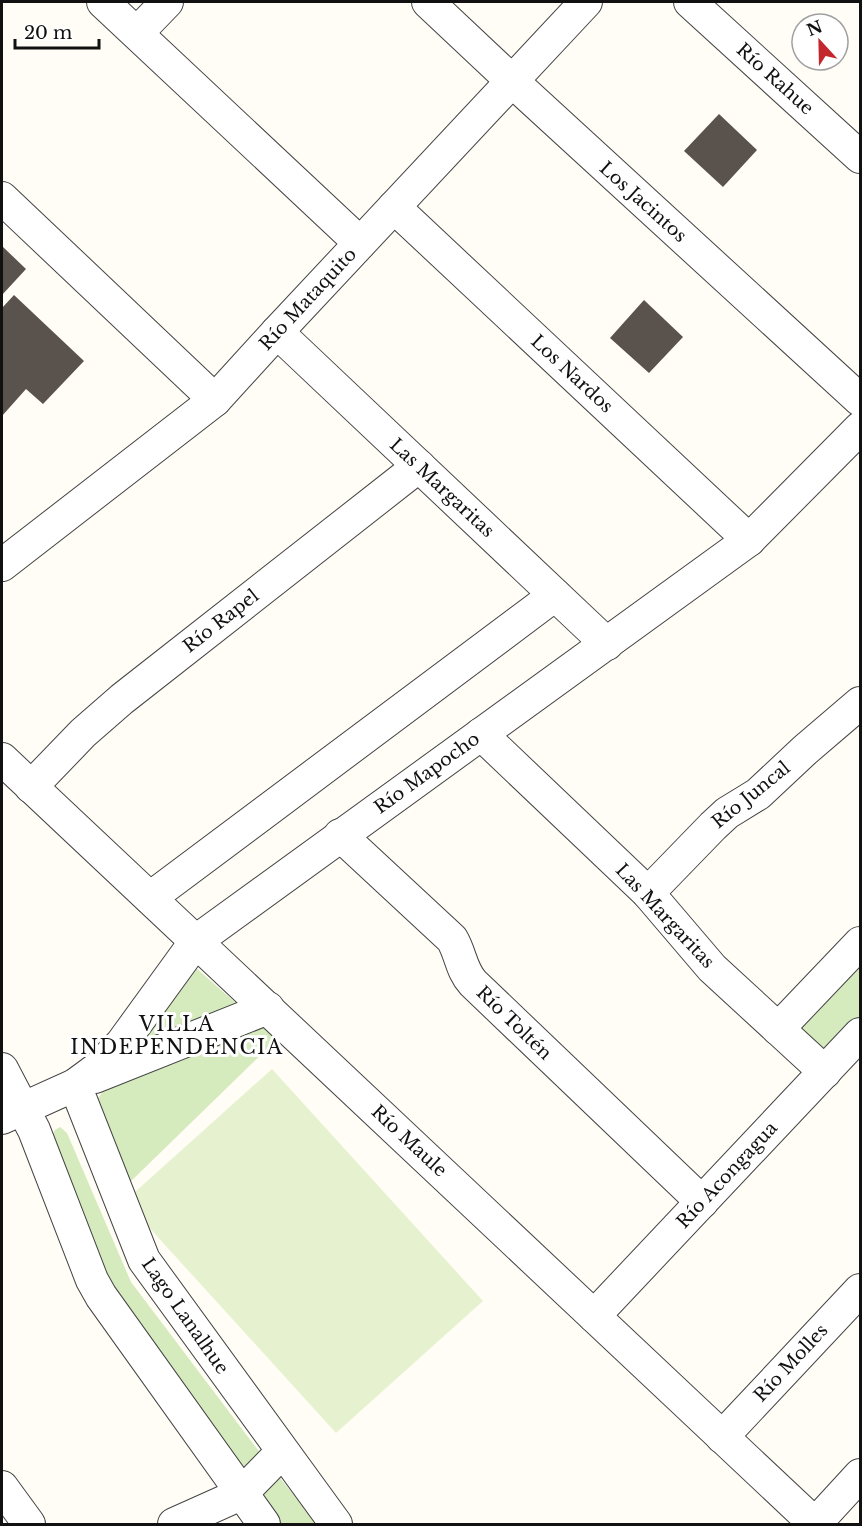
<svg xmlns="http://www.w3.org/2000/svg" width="862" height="1526" viewBox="0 0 862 1526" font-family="'Libre Baskerville',serif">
<rect width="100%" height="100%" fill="#fffdf5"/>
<g fill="#d5ebbd">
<path d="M860 954V1023L826 1054 802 1032 801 1028Z"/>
<path d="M196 968 277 1039 125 1187 95 1102Z"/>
<path d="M60 1127 67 1133 131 1282 261 1454 300 1503 321 1524H271L106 1283 50 1140 55 1130Z"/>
</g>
<path fill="#e6f2cf" d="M272 1069 483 1301 336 1433 125 1201Z"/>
<g fill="#5a524d">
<path d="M719 114 757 150 723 187 684 151Z"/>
<path d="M2 246 26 269 2 295Z"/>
<path d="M14 295 84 361 43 404 26 389 2 416V308Z"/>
<path d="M644 300 683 337 649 373 610 338Z"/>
</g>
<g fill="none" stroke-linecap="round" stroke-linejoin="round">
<g stroke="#444" stroke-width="34">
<g id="minor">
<path d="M103 2 360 243"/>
<path d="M428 2 512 81 860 400"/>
<path d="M690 2 860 157"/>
<path d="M137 33 167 2"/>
<path d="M2 198 215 400"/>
<path d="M394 207 749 540"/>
<path d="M277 332 607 644"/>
<path d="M2 565 215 400 277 332 586 2"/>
<path d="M481 734 648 893 712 968 825 1072"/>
<path d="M2 759 815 1524"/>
<path d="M31 787 83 733 122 699 419 466"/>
<path d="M340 835 452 939C461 954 461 970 473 983L702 1202"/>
<path d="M648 893 713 826 727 813 758 794 805 750 860 703"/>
<path d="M150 898 555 595"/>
<path d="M778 1029 860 943"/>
<path d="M2 1069 34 1130 92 1280 101 1296 264 1524"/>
<path d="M95 1077 268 1008"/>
<path d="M75 1085 144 1260 336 1524"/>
<path d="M2 1118 75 1085 98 1068 122 1043 196 941 749 540 860 428"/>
<path d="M594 1316 860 1034"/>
<path d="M722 1437 860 1290"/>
<path d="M2 1487 29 1524"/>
<path d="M174 1524 241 1494 282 1452"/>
<path d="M815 1524 860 1475"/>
</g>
</g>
<use href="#minor" stroke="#fff" stroke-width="32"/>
</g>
<g text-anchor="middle" stroke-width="6" stroke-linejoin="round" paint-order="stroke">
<g font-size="18" fill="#111" stroke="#fff">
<text transform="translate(775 79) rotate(42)" y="6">Río Rahue</text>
<text transform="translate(643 202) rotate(42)" y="6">Los Jacintos</text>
<text transform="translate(308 299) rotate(-47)" y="6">Río Mataquito</text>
<text transform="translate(572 374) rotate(43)" y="6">Los Nardos</text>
<text transform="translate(442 488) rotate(43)" y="6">Las Margaritas</text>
<text transform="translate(221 621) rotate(-38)" y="6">Río Rapel</text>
<text transform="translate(427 773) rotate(-36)" y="6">Río Mapocho</text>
<text transform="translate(751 795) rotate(-39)" y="6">Río Juncal</text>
<text transform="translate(665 916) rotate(47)" y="6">Las Margaritas</text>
<text transform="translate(514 1023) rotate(44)" y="6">Río Toltén</text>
<text transform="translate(409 1141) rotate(43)" y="6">Río Maule</text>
<text transform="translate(727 1175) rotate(-47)" y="6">Río Acongagua</text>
<text transform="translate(185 1316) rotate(55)" y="6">Lago Lanalhue</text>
<text transform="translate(791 1363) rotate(-47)" y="6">Río Molles</text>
</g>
<g font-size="20" letter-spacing="1.5" fill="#111" stroke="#fff">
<text x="177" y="1031">VILLA<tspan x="177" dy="23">INDEPENDENCIA</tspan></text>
</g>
</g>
<rect width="862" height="1526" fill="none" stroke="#111111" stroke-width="6"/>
<g transform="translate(820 42) rotate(338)"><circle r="28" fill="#ffffff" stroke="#a0a0a0" stroke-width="1.5"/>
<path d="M0-4.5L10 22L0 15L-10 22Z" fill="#c4262e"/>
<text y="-9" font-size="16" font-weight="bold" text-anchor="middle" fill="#111111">N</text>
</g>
<path d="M15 39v9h84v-9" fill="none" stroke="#111111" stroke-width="3"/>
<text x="24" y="39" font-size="18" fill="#111111" stroke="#ffffff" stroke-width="4.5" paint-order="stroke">20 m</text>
</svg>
